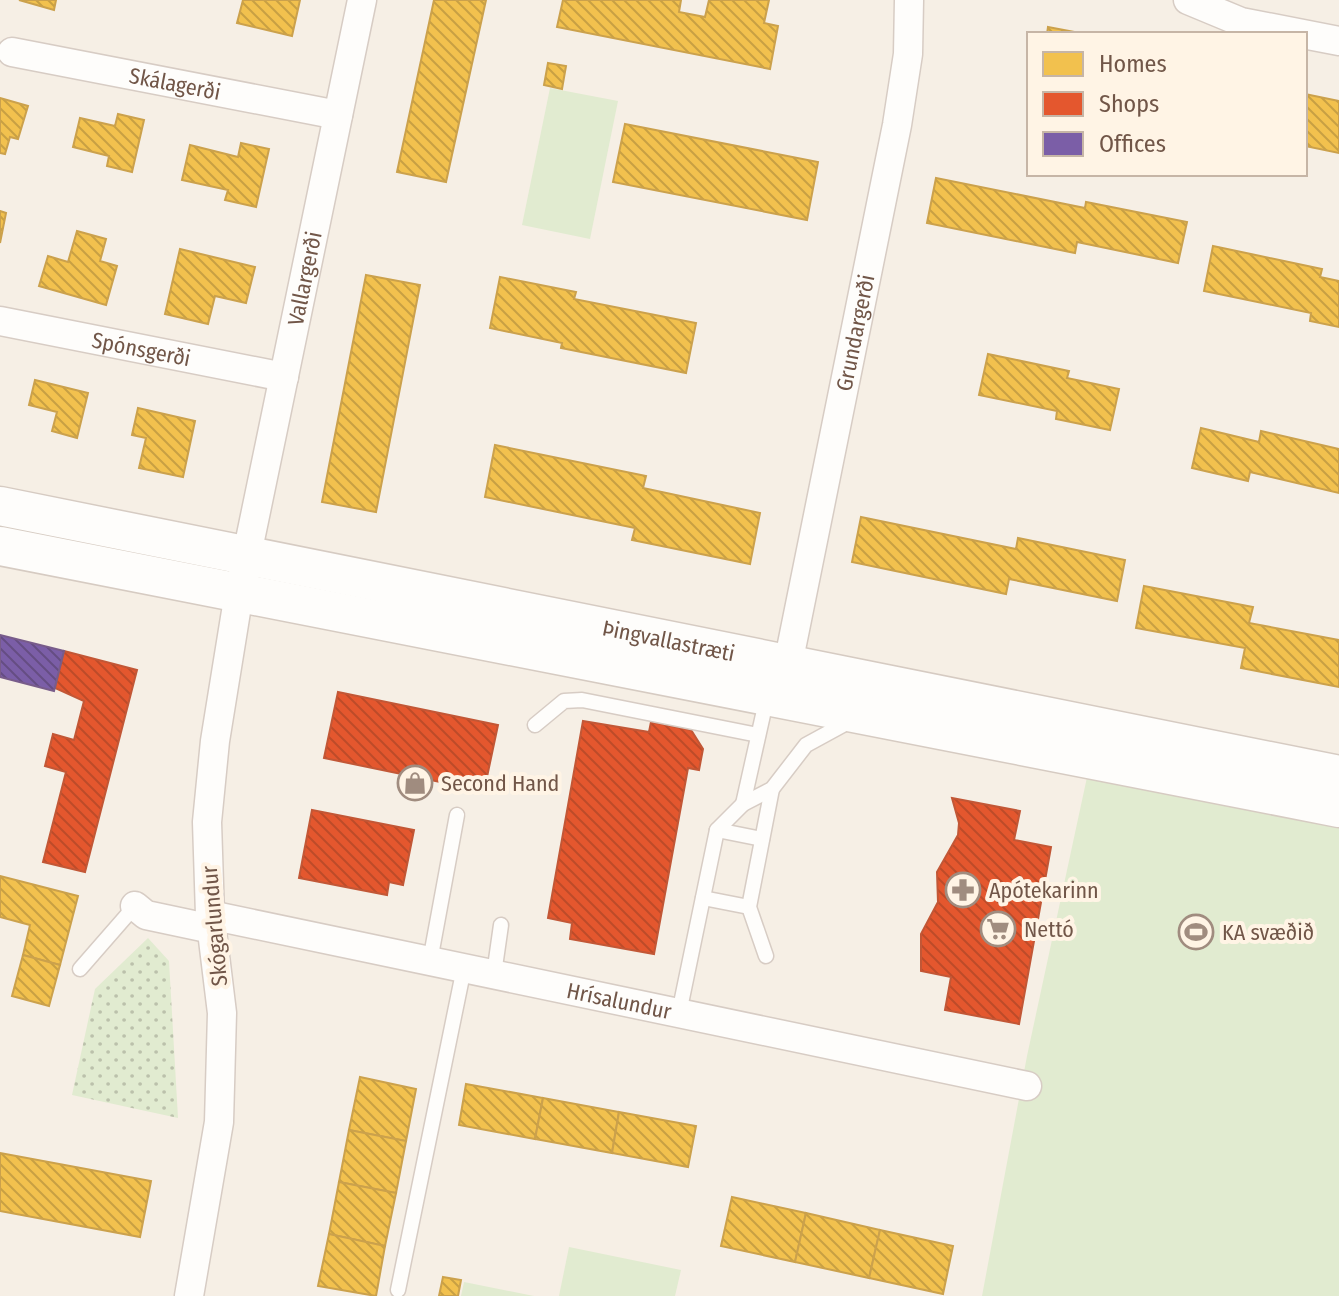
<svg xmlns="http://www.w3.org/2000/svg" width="1339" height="1296" viewBox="0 0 1339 1296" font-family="'Fira Sans Condensed',sans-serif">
<defs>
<pattern id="grass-dots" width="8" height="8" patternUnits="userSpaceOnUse" patternTransform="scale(2)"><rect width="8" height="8" fill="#e1ebd0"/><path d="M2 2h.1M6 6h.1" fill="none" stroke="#bbc1ab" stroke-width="1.8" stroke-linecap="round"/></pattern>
<pattern id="homes-back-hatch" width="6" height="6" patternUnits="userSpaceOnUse" patternTransform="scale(2)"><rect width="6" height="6" fill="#f2c14e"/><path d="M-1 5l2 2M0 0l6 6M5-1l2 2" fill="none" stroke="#c8a043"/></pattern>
<pattern id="shops-back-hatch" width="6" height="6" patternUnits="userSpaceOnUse" patternTransform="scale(2)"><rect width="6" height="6" fill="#e4572e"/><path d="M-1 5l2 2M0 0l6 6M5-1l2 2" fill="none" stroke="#bd4b29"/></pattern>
<pattern id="offices-back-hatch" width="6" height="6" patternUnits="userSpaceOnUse" patternTransform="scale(2)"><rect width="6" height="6" fill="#7b5ea7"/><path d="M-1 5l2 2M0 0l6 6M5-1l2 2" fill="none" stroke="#654d83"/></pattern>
</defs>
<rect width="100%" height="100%" fill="#f6efe5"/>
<path fill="url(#grass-dots)" d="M148 938 169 961 178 1118 72 1095 95 989Z"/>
<g fill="#e1ebd0">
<path d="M550 88 618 101 590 239 522 225Z"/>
<path d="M1092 754 1339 808V1296H982L1027 1056Z"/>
<path d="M569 1247 681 1270 675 1296H559Z"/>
<path d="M464 1282 534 1296H461Z"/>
</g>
<g fill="url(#homes-back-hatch)" stroke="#cba14c" stroke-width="2">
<path d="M19 0H56L54 10Z"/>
<path d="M243 0H300L292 36 237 23Z"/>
<path d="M434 0H486L446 182 397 172Z"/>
<path d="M563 0H681L679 12 705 17 709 0H769L764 23 778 26 770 69 557 27Z"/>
<path d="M1048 27 1085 34H1047Z"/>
<path d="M548 63 566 66 562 89 544 85Z"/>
<path d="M1305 94 1339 101V153L1305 146Z"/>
<path d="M0 98 28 106 18 139 10 137 5 154 0 153Z"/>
<path d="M118 114 144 120 132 172 107 166 109 156 73 147 80 118 115 126Z"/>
<path d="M625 124 818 162 807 220 613 182Z"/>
<path d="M241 143 269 149 256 207 225 200 228 190 182 180 190 145 238 157Z"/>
<path d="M936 178 1085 208 1086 202 1187 222 1178 263 1077 242 1075 253 927 223Z"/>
<path d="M0 211 6 213 0 243Z"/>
<path d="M77 231 106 239 100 261 117 266 106 305 39 286 48 256 68 262Z"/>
<path d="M1213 246 1322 269 1320 277 1339 281V327L1310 321 1311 313 1204 291Z"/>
<path d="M180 249 255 267 246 303 215 296 208 324 165 314Z"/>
<path d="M366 275 420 285 376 512 322 502Z"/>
<path d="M500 277 576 292 574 299 696 323 686 373 561 348 562 343 490 328Z"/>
<path d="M988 354 1069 371 1067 378 1119 389 1110 430 1056 419 1057 411 979 395Z"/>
<path d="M35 380 88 393 77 438 52 431 57 412 29 405Z"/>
<path d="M138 408 195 421 183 477 139 468 146 438 132 435Z"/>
<path d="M1201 428 1259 442 1261 431 1339 449V493L1250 472 1248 481 1192 468Z"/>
<path d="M495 445 646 476 643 488 760 513 750 564 632 540 635 528 485 497Z"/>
<path d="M861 517 1016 549 1018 538 1125 560 1117 601 1009 579 1006 594 852 562Z"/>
<path d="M1144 586 1253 607 1249 623 1339 640V687L1241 668 1245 648 1136 628Z"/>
<path d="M0 876 78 896 60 965 23 955 30 925 0 917Z"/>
<path d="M23 955 60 965 49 1006 12 996Z"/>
<path d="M360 1077 416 1089 406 1141 349 1130Z"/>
<path d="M466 1084 543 1098 535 1139 459 1125Z"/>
<path d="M543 1098 619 1112 612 1153 535 1139Z"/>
<path d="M619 1112 696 1126 688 1167 612 1153Z"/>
<path d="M349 1130 406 1141 396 1193 339 1182Z"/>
<path d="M0 1153 151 1181 140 1237 0 1211Z"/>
<path d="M339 1182 396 1193 385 1246 329 1234Z"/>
<path d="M732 1197 806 1213 795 1262 721 1246Z"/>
<path d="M806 1213 880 1230 869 1278 795 1262Z"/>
<path d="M880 1230 953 1246 943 1294 869 1278Z"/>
<path d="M329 1234 385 1246 376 1296 318 1286Z"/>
<path d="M443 1277 461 1280 458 1296H439Z"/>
</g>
<g fill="url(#shops-back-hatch)" stroke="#c25736" stroke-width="2">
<path d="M64 651 137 670 85 872 43 862 66 772 45 766 53 734 74 740 84 701 55 688Z"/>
<path d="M338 692 498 725 484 791 324 758Z"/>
<path d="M583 721 649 732 651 722 691 730 703 749 699 770 688 768 654 954 570 939 572 923 548 918Z"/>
<path d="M952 798 1020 811 1014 840 1051 847 1019 1024 945 1010 951 977 921 971V934L938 902 937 872 958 835 959 823Z"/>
<path d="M312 810 414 830 403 885 389 882 387 895 299 878Z"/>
</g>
<path fill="url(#offices-back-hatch)" stroke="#785c8a" stroke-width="2" d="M0 635 64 651 54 691 0 677Z"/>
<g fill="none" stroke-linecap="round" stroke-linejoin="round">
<g stroke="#d7ccc4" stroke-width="17">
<g id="lane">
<path d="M535 725 564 701 582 700 758 735"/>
<path d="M743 804 767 697"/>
<path d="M717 830 762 839"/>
<path d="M703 898 749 907"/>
<path d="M766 956 749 907 772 789"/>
<path d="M430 961 457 815"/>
<path d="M80 969 135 906"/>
<path d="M494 974 501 925"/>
<path d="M679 1013 717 830 743 804 772 789 806 745 850 721"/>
<path d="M398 1290 464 968"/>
</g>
</g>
<g stroke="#d7ccc4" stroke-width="31">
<g id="street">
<path d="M1188 0 1241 22 1339 41"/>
<path id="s1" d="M12 52 338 115"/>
<path id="s2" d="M0 321 284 377"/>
<path id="s3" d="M788 664 897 125 908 54 909 0"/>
<path d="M135 906 146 915 212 929"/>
<path id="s4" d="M210 915 1027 1086"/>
<path id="s5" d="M189 1296 219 1122 222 1013 210 915 207 822 215 741 239 593 362 0"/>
</g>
</g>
<g stroke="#d6cbc2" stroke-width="41">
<g id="secondary">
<path id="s6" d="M0 506 1339 775"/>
<path d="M0 546 1339 808"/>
</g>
</g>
<use href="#lane" stroke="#fefdfb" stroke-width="14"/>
<use href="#street" stroke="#fefdfb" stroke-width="28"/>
<use href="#secondary" stroke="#fefdfb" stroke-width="38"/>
</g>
<defs>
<g id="shop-ring" transform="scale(1.8)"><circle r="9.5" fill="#fff4e5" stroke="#a08c7f" stroke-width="1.5"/><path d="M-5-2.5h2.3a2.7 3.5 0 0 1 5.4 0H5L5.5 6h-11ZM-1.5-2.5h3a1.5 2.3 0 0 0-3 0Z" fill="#a08c7f"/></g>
<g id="pharmacy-ring" transform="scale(1.8)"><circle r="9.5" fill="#fff4e5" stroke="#a08c7f" stroke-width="1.5"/><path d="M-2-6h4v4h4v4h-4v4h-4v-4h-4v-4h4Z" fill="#a08c7f"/></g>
<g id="supermarket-ring" transform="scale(1.8)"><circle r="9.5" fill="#fff4e5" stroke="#a08c7f" stroke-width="1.5"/><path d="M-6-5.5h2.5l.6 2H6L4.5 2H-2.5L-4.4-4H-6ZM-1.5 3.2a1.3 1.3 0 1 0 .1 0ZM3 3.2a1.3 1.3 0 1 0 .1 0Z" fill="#a08c7f"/></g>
<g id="stadium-ring" transform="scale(1.8)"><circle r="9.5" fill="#fff4e5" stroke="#a08c7f" stroke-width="1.5"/><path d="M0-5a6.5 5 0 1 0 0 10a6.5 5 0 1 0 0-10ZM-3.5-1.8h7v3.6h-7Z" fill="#a08c7f"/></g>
</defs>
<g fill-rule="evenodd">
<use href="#shop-ring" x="415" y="783"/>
<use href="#pharmacy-ring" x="963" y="890"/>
<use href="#supermarket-ring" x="998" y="929"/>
<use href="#stadium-ring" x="1196" y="932"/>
</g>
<g text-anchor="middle" stroke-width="8" stroke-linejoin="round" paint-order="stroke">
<g font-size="22" fill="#715648" stroke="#fff4e5">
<text dy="8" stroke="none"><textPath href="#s1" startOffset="166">Skálagerði</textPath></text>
<text dy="8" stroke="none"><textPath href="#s5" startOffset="1030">Vallargerði</textPath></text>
<text dy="8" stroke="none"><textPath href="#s3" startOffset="338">Grundargerði</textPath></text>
<text dy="8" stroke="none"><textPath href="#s2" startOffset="144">Spónsgerði</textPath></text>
<text dy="8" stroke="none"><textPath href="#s6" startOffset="682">Þingvallastræti</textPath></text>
<text transform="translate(214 926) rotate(-95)" y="8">Skógarlundur</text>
<text dy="8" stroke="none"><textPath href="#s4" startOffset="418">Hrísalundur</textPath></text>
</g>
<g font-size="22" fill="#715648" stroke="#fff4e5" text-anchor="start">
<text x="441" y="791">Second Hand</text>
<text x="989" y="898">Apótekarinn</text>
<text x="1024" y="937">Nettó</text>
<text x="1222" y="940">KA svæðið</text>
</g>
</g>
<rect x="1027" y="32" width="280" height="144" fill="#fff4e5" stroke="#c6b5a6" stroke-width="2"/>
<rect x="1043" y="52" width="40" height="24" fill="#f2c14e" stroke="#c6b5a6" stroke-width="2"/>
<text x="1099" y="72" font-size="24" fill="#715648">Homes</text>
<rect x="1043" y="92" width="40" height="24" fill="#e4572e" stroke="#c6b5a6" stroke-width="2"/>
<text x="1099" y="112" font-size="24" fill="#715648">Shops</text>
<rect x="1043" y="132" width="40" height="24" fill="#7b5ea7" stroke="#c6b5a6" stroke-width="2"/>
<text x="1099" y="152" font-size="24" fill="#715648">Offices</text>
</svg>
